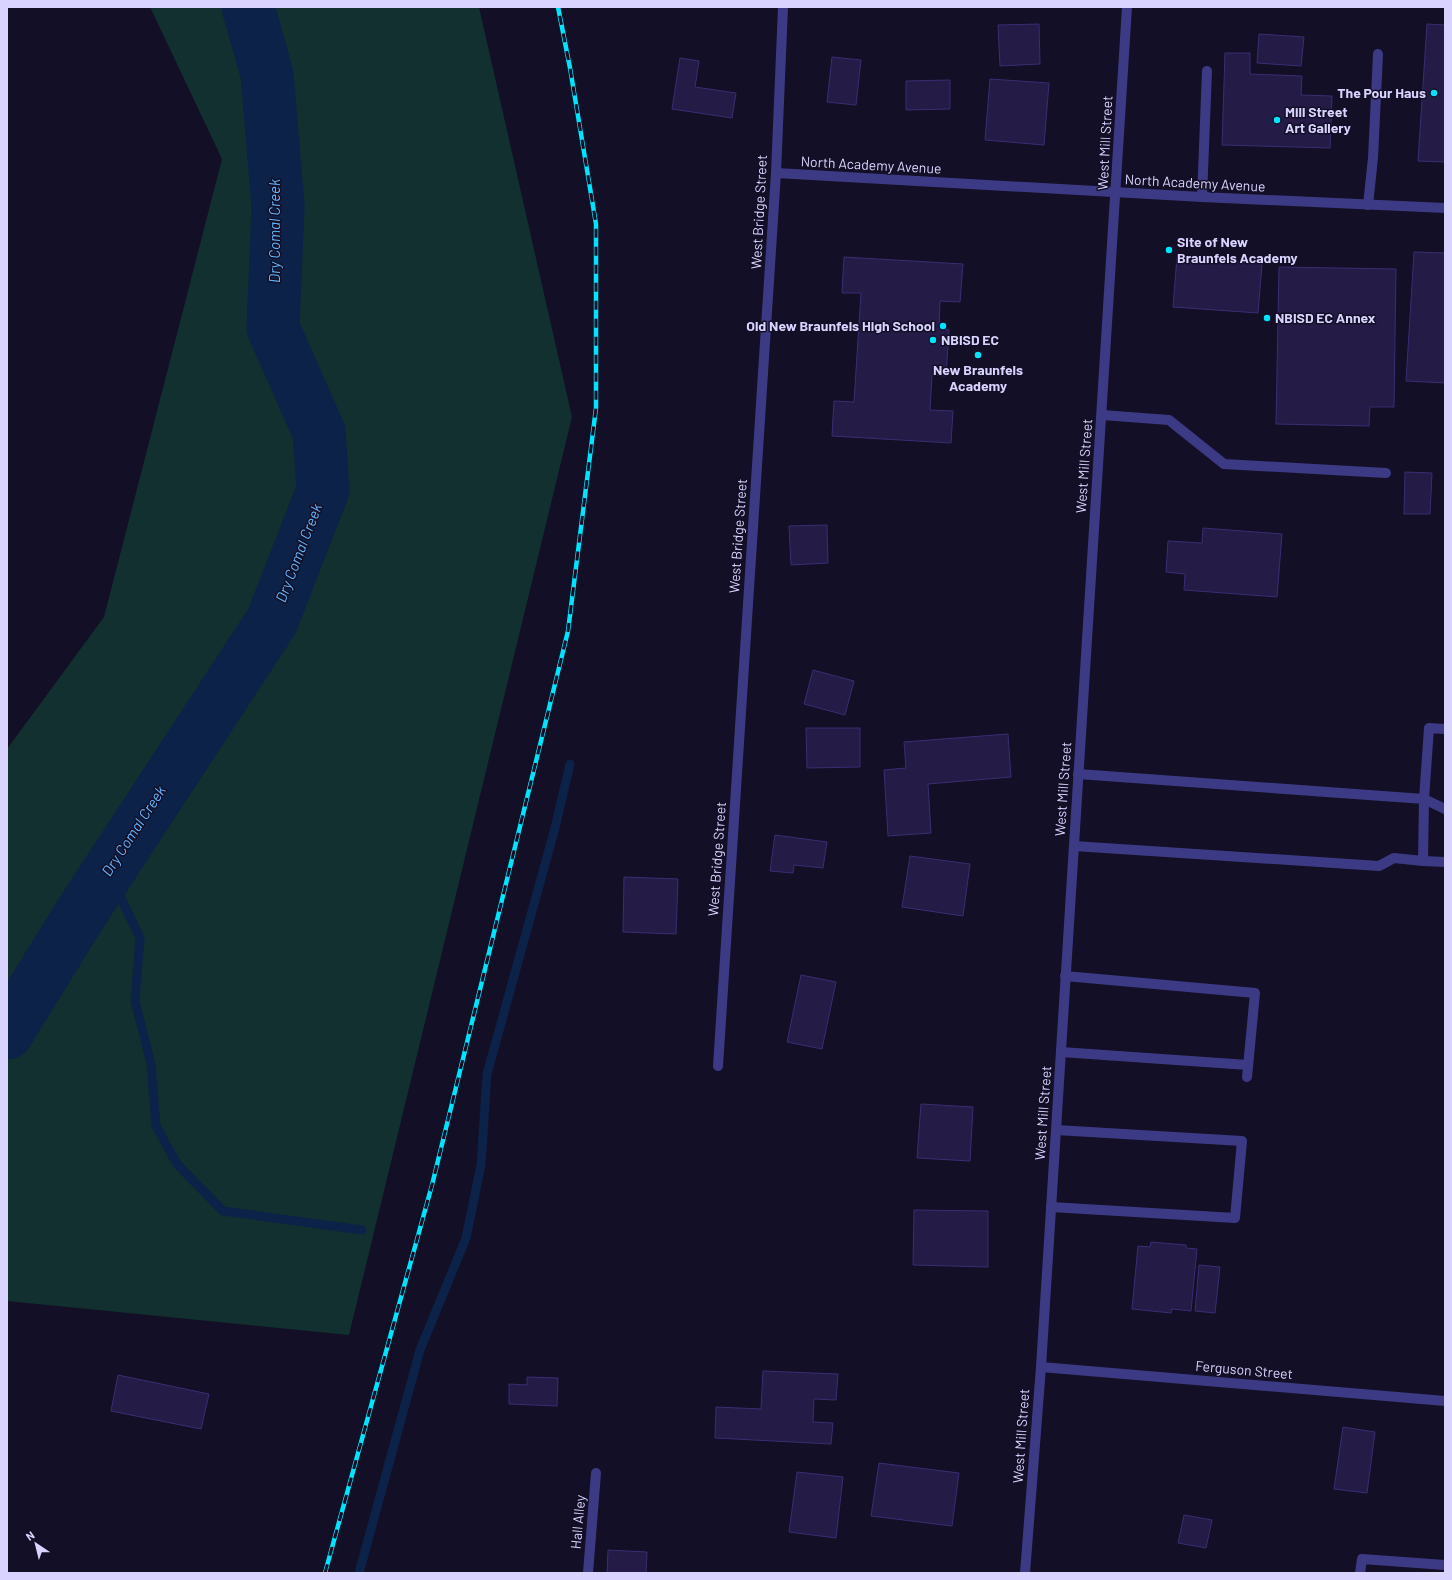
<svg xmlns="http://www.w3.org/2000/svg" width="1452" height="1580" viewBox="0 0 1452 1580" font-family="Barlow,sans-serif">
<rect width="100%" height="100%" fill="#130f26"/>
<path fill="#12302f" d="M150 7H479L572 417 349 1335 7 1301V749L104 617 222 159Z"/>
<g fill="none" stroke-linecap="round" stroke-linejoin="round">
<g stroke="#0c2248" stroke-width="9">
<path d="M108 871 140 938 135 1001 151 1064 156 1126 177 1164 223 1211 362 1230"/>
<path d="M359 1573 420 1350 466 1238 481 1165 487 1074 555 828 570 764"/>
</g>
<path stroke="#0c2248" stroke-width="53" d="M7 1033 81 913 272 621 323 490 319 432 273 328 278 206 267 74 248 7"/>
</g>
<g fill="#241b47" stroke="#3b2d73">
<path d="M1039 24 1040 64 1000 66 998 25Z"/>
<path d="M1427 24 1445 25V162L1418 161Z"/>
<path d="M1259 34 1304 37 1301 66 1257 63Z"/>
<path d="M1225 53H1250V74L1302 76 1301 95 1332 96 1330 148 1222 145Z"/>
<path d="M832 57 861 60 856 105 827 102Z"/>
<path d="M680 58 699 61 695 87 736 93 732 118 672 109Z"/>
<path d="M990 79 1049 83 1044 145 985 140Z"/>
<path d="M950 80V109L906 110V81Z"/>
<path d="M1414 252 1445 253V383L1406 381Z"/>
<path d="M844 257 963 264 960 302 940 301 939 329 949 330 946 376 932 375 930 410 953 411 951 443 832 436 834 401 854 402 861 293H842Z"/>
<path d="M1177 257 1262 264 1258 313 1173 307Z"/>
<path d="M1279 267 1396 269 1394 407H1370L1369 426 1276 424Z"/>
<path d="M1405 472 1432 473 1430 514H1404Z"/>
<path d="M827 525 828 563 791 565 789 526Z"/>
<path d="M1203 528 1282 534 1277 597 1184 590 1185 574 1166 572 1168 541 1202 543Z"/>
<path d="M813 670 854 681 845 715 804 704Z"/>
<path d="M806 728H860V767L807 768Z"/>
<path d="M1008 734 1011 777 928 784 931 833 888 836 884 770 906 768 904 742Z"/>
<path d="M775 835 827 842 823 868 794 865 793 873 770 871Z"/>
<path d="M910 856 970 864 963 916 902 907Z"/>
<path d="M624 877 678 879 676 934 623 932Z"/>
<path d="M801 975 836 982 822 1049 787 1042Z"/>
<path d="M921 1104 973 1107 970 1161 917 1158Z"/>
<path d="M914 1210 988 1211V1267L913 1265Z"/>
<path d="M1151 1242 1186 1245V1248L1197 1249 1191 1311 1172 1309 1171 1313 1132 1309 1138 1246 1150 1247Z"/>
<path d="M1199 1265 1220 1267 1215 1313 1195 1311Z"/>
<path d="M763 1371 838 1374 836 1400 814 1399 813 1422 833 1423 831 1444 715 1438 716 1407 761 1409Z"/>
<path d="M118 1375 209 1394 201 1429 111 1411Z"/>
<path d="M527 1377 558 1378 557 1406 509 1404V1384L527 1385Z"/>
<path d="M1343 1427 1375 1432 1367 1493 1334 1489Z"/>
<path d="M879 1463 959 1473 952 1526 871 1516Z"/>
<path d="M797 1472 843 1477 836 1538 789 1532Z"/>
<path d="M1184 1515 1212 1520 1206 1548 1178 1543Z"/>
<path d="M608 1550 647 1552 646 1573H658H607Z"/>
</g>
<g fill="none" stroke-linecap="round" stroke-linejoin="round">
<g stroke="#3d3a85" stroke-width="10">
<path d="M1202 197 1207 71"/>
<path d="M1368 205 1373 158 1378 54"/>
<path d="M1102 415 1169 420 1224 464 1386 473"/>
<path d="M1078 774 1424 799 1445 809"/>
<path d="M1074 846 1379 866 1394 858 1423 861 1424 799 1429 728 1445 729"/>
<path d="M1423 861 1445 862"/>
<path d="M1065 976 1255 993 1247 1077"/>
<path d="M1061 1052 1248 1065"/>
<path d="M1051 1207 1235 1218 1242 1141 1056 1130"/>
<path d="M588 1573 596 1473"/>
<path d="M1360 1573 1362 1559 1445 1565"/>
</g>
<g stroke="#3d3a85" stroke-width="10">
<path d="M776 173 1202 197 1445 208"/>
<path d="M718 1066 776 173 783 7"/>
<path d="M1041 1367 1445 1401"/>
<path d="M1025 1573 1041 1367 1127 7"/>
</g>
<g stroke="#00e5ff" stroke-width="4.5">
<path id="rail" d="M325 1573 432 1185 568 631 596 408V224L570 68 558 7"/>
</g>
<use href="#rail" stroke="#130f26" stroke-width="3" stroke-dasharray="9" stroke-linecap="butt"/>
</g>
<g fill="#00e5ff" stroke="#130f26" stroke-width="1.5">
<circle cx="1434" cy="93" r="4"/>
<circle cx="1277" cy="120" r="4"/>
<circle cx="1169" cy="250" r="4"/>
<circle cx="1267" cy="318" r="4"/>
<circle cx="943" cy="326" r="4"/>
<circle cx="933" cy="340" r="4"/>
<circle cx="978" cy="355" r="4"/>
</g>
<g text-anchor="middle" stroke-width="3" stroke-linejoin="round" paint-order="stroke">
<g font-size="14" font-weight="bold" fill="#d9d4ff" stroke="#130f26" text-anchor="start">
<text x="1426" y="98" text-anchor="end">The Pour Haus</text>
<text x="1285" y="117">Mill Street<tspan x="1285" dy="16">Art Gallery</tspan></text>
<text x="1177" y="247">Site of New<tspan x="1177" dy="16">Braunfels Academy</tspan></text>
<text x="1275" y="323">NBISD EC Annex</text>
<text x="935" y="331" text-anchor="end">Old New Braunfels High School</text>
<text x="941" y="345">NBISD EC</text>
<text x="978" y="375" text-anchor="middle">New Braunfels<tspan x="978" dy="16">Academy</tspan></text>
</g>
<g font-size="14" fill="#d9d4ff" stroke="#130f26">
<text transform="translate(1105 143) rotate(-87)" y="5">West Mill Street</text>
<text transform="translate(871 165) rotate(3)" y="5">North Academy Avenue</text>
<text transform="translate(1195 183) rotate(3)" y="5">North Academy Avenue</text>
<text transform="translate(759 212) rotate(-87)" y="5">West Bridge Street</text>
<text transform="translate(1084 466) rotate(-86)" y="5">West Mill Street</text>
<text transform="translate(738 536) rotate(-86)" y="5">West Bridge Street</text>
<text transform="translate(1063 789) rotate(-86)" y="5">West Mill Street</text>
<text transform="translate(717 859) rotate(-86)" y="5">West Bridge Street</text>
<text transform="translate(1043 1113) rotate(-86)" y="5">West Mill Street</text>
<text transform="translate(1244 1370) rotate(5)" y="5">Ferguson Street</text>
<text transform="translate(1021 1436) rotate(-86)" y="5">West Mill Street</text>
<text transform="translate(578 1522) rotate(-85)" y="5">Hall Alley</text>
</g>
<g font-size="15" font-style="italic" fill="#62b6ff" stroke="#130f26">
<text transform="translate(275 231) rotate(-90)" y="5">Dry Comal Creek</text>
<text transform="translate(299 553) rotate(-69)" y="5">Dry Comal Creek</text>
<text transform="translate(134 831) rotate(-57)" y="5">Dry Comal Creek</text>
</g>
</g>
<rect width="1452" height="1580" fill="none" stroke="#d9d4ff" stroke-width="16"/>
<g transform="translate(36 1544) rotate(325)" stroke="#130f26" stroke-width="3" paint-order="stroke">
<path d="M0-3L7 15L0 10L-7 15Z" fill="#d9d4ff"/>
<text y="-6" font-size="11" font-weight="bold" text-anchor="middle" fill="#d9d4ff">N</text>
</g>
</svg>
